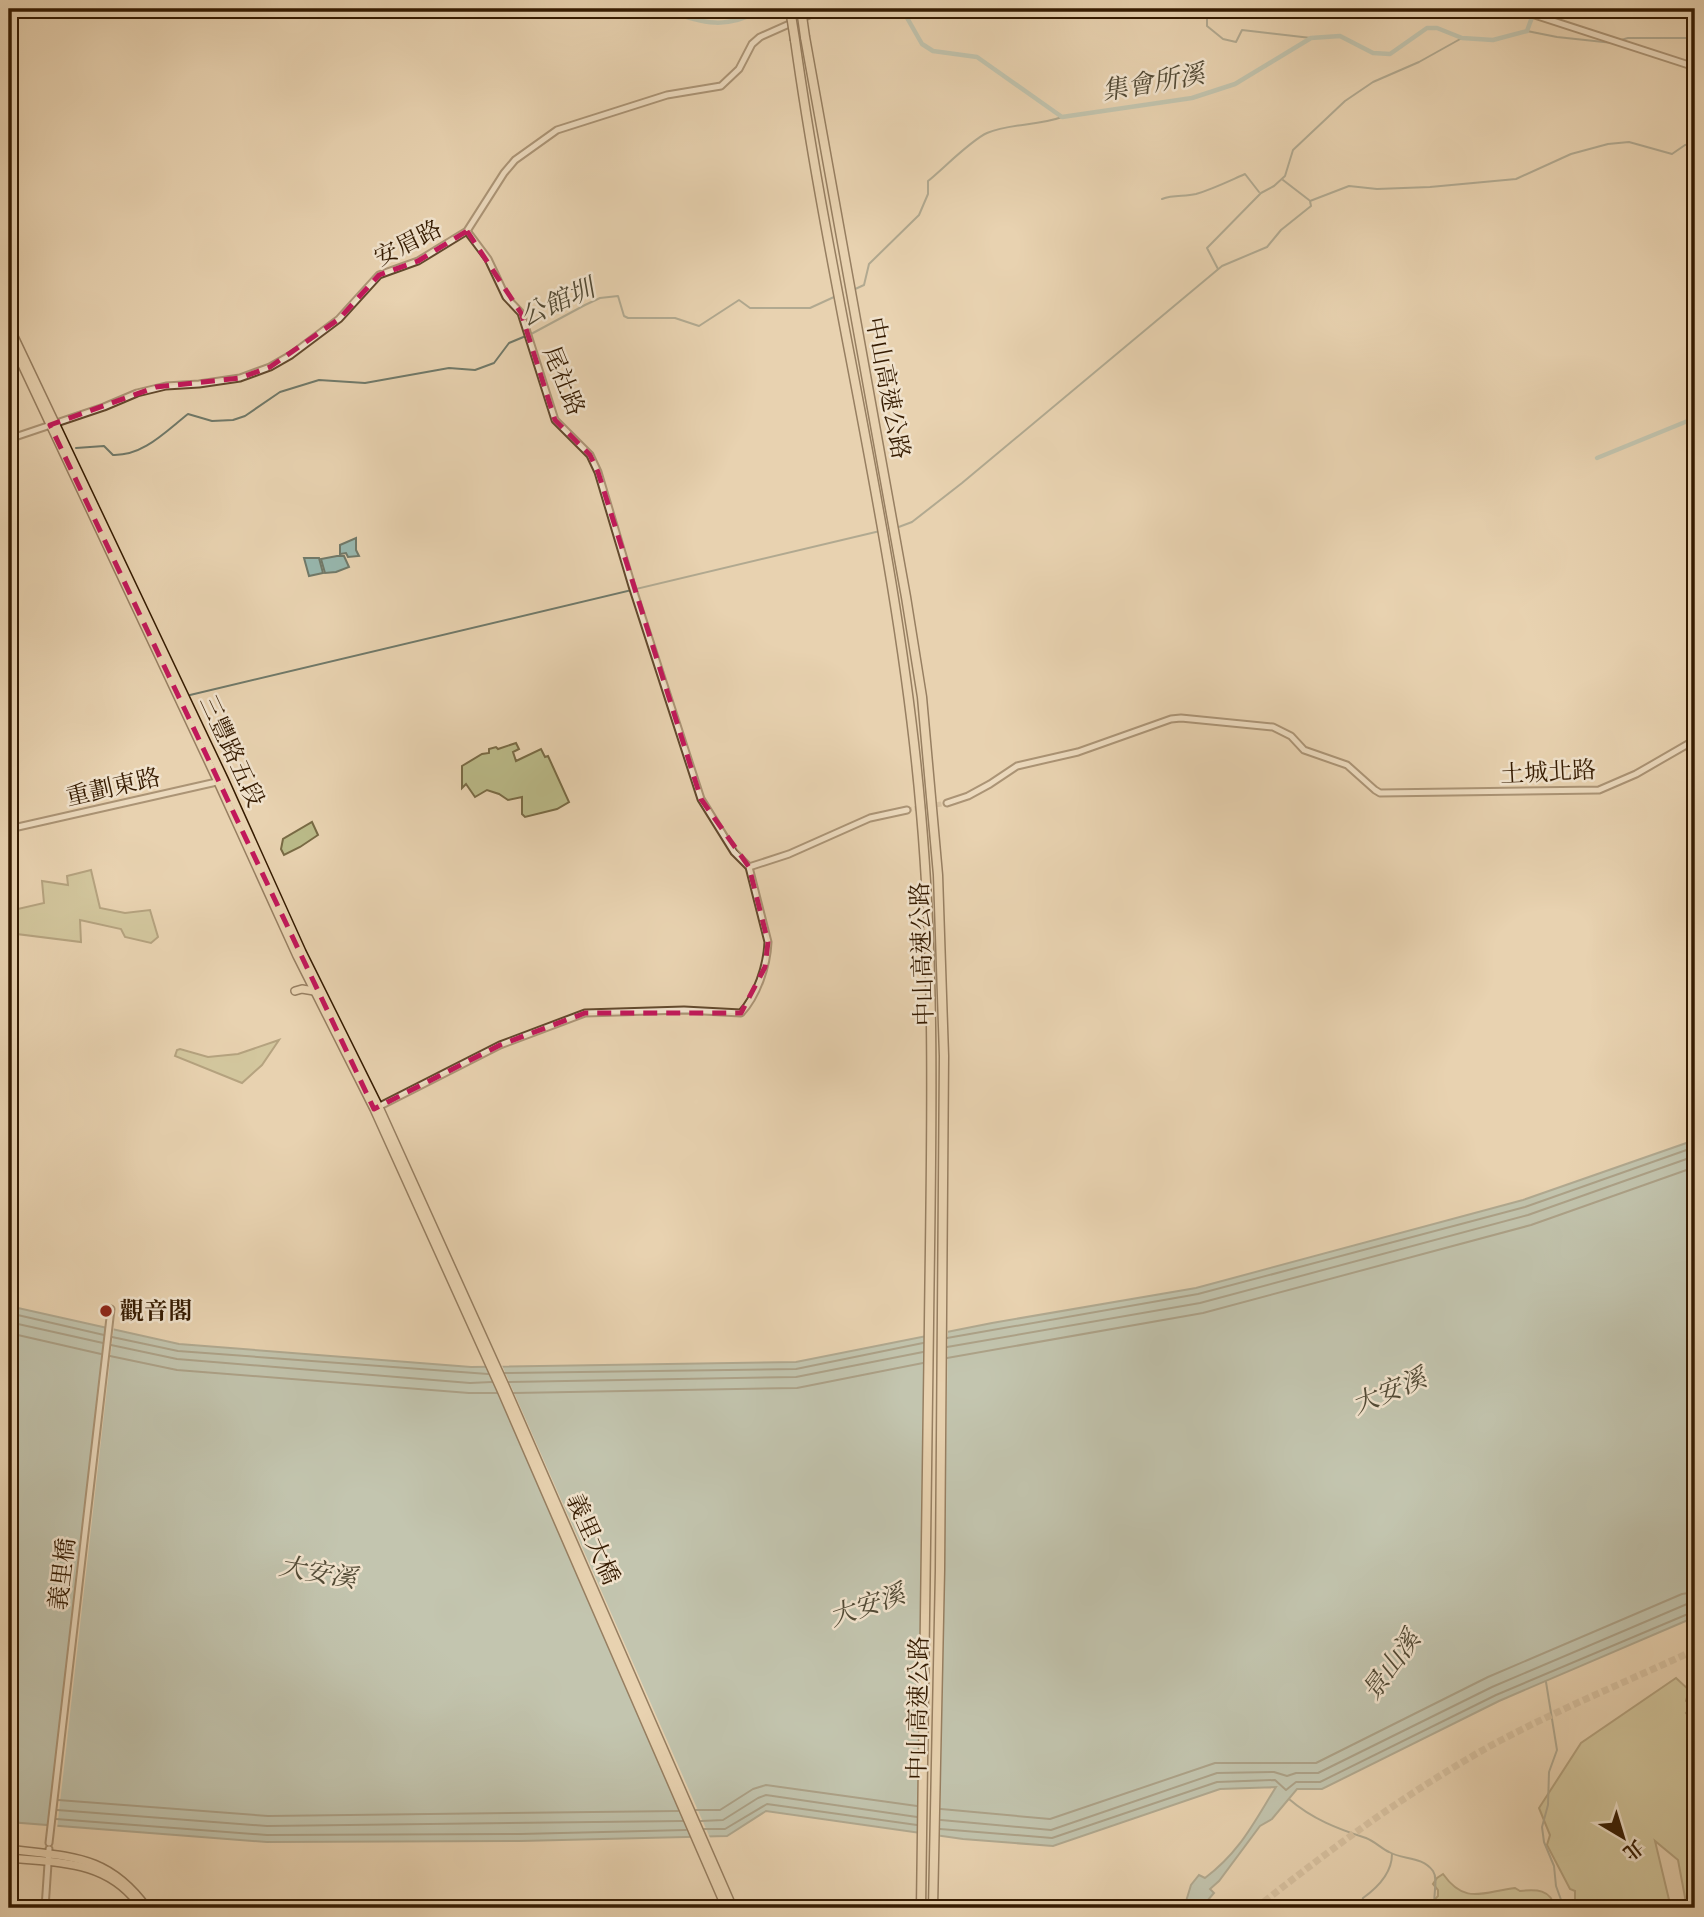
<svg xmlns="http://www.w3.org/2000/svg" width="1704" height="1917" viewBox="0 0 1704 1917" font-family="Vollkorn,'Noto Serif TC',serif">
<rect width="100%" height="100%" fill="#e8d2b0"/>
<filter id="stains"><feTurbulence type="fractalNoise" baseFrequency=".00286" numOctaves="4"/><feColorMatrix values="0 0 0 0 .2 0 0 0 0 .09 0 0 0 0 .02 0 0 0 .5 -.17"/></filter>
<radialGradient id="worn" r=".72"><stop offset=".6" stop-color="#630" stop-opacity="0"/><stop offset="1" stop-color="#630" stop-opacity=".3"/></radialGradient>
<g fill="#baba88" stroke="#786a44" stroke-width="2">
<path d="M516 743 519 749 513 752 516 761 541 749 545 757 548 756 569 802 557 809 525 817 522 814V797L508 800 499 794 487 790 475 797 466 784 462 788V766L482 754 489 753V749L496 747 498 749Z"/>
<path d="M312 822 318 835 300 847 284 855 281 849 283 839Z"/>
<path d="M91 870 100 908 125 913 150 910 158 937 151 943 125 937 121 929 80 920 81 942 9 933V911L44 903 42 881 68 885 67 876Z"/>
<path d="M279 1040 262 1065 242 1083 175 1056 177 1050 180 1049 208 1057 238 1054Z"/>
<path d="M1676 1678 1689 1690 1686 1701 1692 1706 1686 1713 1693 1721 1690 1725 1695 1732 1687 1734 1690 1752 1695 1759V1908H1687L1678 1860 1655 1841 1671 1908H1575V1891L1570 1889 1547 1845 1550 1835 1539 1808 1581 1743Z"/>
<path d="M1443 1874C1465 1905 1482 1892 1515 1888L1520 1891C1536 1889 1551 1889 1555 1908H1437L1439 1904 1436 1903 1435 1899 1438 1896V1890L1433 1884 1437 1878Z"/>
</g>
<g fill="#97b7ae" stroke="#707969" stroke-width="2">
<path d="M356 538V550L359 556 348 557 346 553 340 554V545Z"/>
<path d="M337 556H344L349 567 336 572 325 573 321 559Z"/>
<path d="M304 558H319L323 573 309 576Z"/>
<path d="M1695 1140V1617L1499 1701 1322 1789H1297L1272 1819 1260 1826 1219 1881 1210 1889 1214 1893 1201 1908H1184L1191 1885 1199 1875 1205 1878C1240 1852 1254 1822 1276 1787L1220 1789 1053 1846 963 1839 766 1811 727 1836 520 1841 267 1842 9 1822V1306L179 1344 471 1367 796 1362 992 1323 1196 1288 1523 1200Z"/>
</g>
<g fill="#e8d2b0">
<path d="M109 1325 114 1326 57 1829H51Z"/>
<path d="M948 1328 940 1839 917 1836 924 1332Z"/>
<path d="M486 1363H501L711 1840H696Z"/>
</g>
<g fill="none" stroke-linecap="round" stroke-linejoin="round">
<g stroke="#666958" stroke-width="2">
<path d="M9 1313 104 1335"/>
<path d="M9 1322 103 1343"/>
<path d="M9 1333 101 1354"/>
<path d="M112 1337 178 1351 488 1374"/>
<path d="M947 1338 1198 1294 1525 1207 1695 1147"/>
<path d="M111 1345 177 1359 470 1383 492 1382"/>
<path d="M947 1347 1200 1303 1528 1215 1695 1156"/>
<path d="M110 1356 177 1370 469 1393H497"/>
<path d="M947 1358 1203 1313 1531 1225 1695 1167"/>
<path d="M505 1373 796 1369 923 1343"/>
<path d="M509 1382 796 1377 923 1352"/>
<path d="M514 1393 797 1388 923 1363"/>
<path d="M58 1800 268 1816 678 1811"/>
<path d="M941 1809 1050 1819 1215 1763H1316L1488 1677 1682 1594 1695 1592"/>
<path d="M57 1810 267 1826 683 1821"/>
<path d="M696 1810H720L753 1789 766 1785 917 1806"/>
<path d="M56 1819 267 1835 520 1834 686 1830"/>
<path d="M941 1820 1051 1830 1217 1773 1274 1772 1287 1776 1296 1773H1318L1492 1687 1687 1604 1695 1603"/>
<path d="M701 1821 723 1820 758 1798 766 1795 917 1817"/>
<path d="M704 1829H725L767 1804 917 1825"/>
<path d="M940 1829 1052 1838 1217 1782 1275 1780 1286 1790 1296 1782H1320L1496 1695 1695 1611"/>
</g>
<g stroke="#707969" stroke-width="2">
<path d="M1197 9 1207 18V26L1223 39 1236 42 1242 30 1311 38"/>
<path d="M1527 31 1557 37 1613 43"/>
<path d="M1621 40 1628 38H1695"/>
<path d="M1283 180 1309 200"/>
<path d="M1162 199C1174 194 1184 197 1196 194 1213 189 1229 181 1245 174L1259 192"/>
<path d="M1218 269 1207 248 1261 193 1274 186 1285 176 1293 150 1345 101 1373 82 1419 62 1462 38"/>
<path d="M853 290 864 285 869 264 919 215 928 194V181C943 169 971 140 987 133 1011 123 1038 126 1062 117"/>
<path d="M76 448 104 446 113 455C143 456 165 432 188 414L212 421 233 420 245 416 280 392 319 380 365 383 449 368 475 370 494 363 509 343 533 333 585 305 600 298 618 296 624 316 628 318H675L699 326 739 300 750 308H810L834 297"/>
<path d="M896 528 912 522 962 483 1222 266 1267 247 1281 230 1311 206 1310 201 1349 186 1377 189 1430 187 1516 179 1571 154 1608 144 1629 142 1672 154 1685 145 1695 143"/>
<path d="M190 695 880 531"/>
<path d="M1546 1682 1557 1750 1549 1772 1548 1805 1542 1827 1544 1842 1554 1866 1556 1886 1564 1908"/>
<path d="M1289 1799C1312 1819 1338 1829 1366 1838 1374 1841 1381 1848 1389 1852 1403 1860 1422 1856 1433 1871 1439 1880 1432 1897 1435 1908"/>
<path d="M1361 1908 1363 1898C1377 1888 1392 1873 1392 1854"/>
</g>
<g stroke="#97b7ae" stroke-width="4.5">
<path d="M662 9C704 23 723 31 764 9"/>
<path d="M902 9 922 44 933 51 977 57 1062 117 1192 98 1235 84 1311 38 1340 36 1373 53 1390 54 1427 28H1437L1462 38 1493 40 1527 31 1535 9"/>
<path d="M1597 458 1695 418"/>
</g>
<path stroke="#c4ad8d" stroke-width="5" stroke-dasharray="5 2.5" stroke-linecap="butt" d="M907 810 947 803"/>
<path stroke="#c4ad8d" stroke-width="7" stroke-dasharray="7 3.5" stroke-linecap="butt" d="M1256 1908C1328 1851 1402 1796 1483 1750 1551 1712 1624 1683 1695 1650"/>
<g stroke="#62492d" stroke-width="9">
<g id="minor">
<path d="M1516 9 1695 67"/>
<path d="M9 439 104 407 137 393 166 386 199 384 240 378 270 367 291 355 339 319 379 275 418 261 467 231 504 173 515 160 557 130 667 95 721 86 739 69 752 44 760 37 823 9"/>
<path d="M947 803 968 796 990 784 1017 766 1078 752 1171 719 1181 718 1273 727 1291 736 1304 750 1347 765 1375 790 1380 793 1599 790 1636 774 1695 740"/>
<path d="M9 829 221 781"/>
<path d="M749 867 789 854 870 818 907 810"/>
<path d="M376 1108 500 1045 585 1013 684 1010 741 1013C757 996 767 966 768 942L749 867 734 852 701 799 632 586 598 472 590 455 555 420 521 313 506 297 488 259 467 231"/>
<path d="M49 1843 111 1309"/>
<path d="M45 1908 49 1849"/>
</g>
</g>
<g stroke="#351b01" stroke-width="10">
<g id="major">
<path d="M9 326 224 779 302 952 379 1107 506 1388 733 1908"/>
<path d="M9 337 218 782 297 956 374 1109 501 1390 726 1908"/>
<path d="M295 991 302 989 314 991"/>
<path d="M9 1849C70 1857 108 1854 147 1908"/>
<path d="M9 1858C58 1863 104 1860 137 1902"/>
</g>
</g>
<g stroke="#351b01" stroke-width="11">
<g id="highway">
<path d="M805 37 906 597 922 697 938 875 944 1056 940 1570 933 1908"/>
<path d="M795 40C831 298 899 552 921 813 936 983 931 1153 929 1323 927 1518 925 1713 921 1908"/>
</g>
</g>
<use href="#minor" stroke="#f0e2cc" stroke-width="5"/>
<use href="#major" stroke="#e8d2b0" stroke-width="7"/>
<use href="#highway" stroke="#e8d2b0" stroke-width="8"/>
<g stroke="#351b01" stroke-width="11" stroke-linecap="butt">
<g id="highway-bridge">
<path d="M790 9 795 40"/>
<path d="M801 9 805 37"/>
</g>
</g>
<use href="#highway-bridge" stroke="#e8d2b0" stroke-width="8"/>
</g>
<path d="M0 0H1704V1917H0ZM467 231 521 313 555 420 590 455 598 472 701 799 749 867 768 942 765 967 741 1013H585L500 1045 374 1109 50 425 156 387 240 378 270 367 339 319 379 275 418 261Z" fill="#e8d2b0" fill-opacity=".55" fill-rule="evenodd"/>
<path fill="none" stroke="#c2185b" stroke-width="5" stroke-dasharray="14 9" stroke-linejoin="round" d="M467 231 521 313 555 420 590 455 598 472 701 799 749 867 768 942 765 967 741 1013H585L500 1045 374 1109 50 425 156 387 240 378 270 367 339 319 379 275 418 261Z"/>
<circle fill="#8f2418" stroke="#f0e2cc" stroke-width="2.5" cx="106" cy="1311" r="7"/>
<g text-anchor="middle" stroke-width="5" stroke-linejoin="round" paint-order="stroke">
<g font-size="24" fill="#351b01" stroke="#f0e2cc">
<text transform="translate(408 243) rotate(-27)" y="8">安眉路</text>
<text transform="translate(564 381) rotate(68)" y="8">尾社路</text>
<text transform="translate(888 388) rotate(79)" y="8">中山高速公路</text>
<text transform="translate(232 751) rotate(65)" y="8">三豐路五段</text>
<text transform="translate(1548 772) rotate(-3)" y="8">土城北路</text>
<text transform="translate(113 787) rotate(-13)" y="8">重劃東路</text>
<text transform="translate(922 954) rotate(-92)" y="8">中山高速公路</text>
<text transform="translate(593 1539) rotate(66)" y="8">義里大橋</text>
<text transform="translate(62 1574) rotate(-83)" y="8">義里橋</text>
<text transform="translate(918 1708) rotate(-89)" y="8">中山高速公路</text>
</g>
<g font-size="24" font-weight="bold" fill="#351b01" stroke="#f0e2cc" text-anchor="start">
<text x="120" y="1319">觀音閣</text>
</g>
<g font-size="26" font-style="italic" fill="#524a35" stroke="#f0e2cc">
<text transform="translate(1153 82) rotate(-10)" y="9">集會所溪</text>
<text transform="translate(557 302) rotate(-24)" y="9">公館圳</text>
<text transform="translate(1389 1391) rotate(-23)" y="9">大安溪</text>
<text transform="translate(318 1572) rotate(10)" y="9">大安溪</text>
<text transform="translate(867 1605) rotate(-19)" y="9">大安溪</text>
<text transform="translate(1391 1665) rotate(-54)" y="9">景山溪</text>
</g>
</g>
<rect width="1704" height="1917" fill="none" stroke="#e8d2b0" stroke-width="35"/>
<rect x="10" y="10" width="1683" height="1896" fill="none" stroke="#351b01" stroke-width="3.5"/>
<rect x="18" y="18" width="1669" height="1882" fill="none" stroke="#351b01" stroke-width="2"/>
<g transform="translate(1623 1837) rotate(142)" stroke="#f0e2cc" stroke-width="5" paint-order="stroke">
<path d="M0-5L12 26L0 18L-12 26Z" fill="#351b01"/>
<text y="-10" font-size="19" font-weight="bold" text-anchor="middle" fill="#351b01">北</text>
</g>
<rect width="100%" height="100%" filter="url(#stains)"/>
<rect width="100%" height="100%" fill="url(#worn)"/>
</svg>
